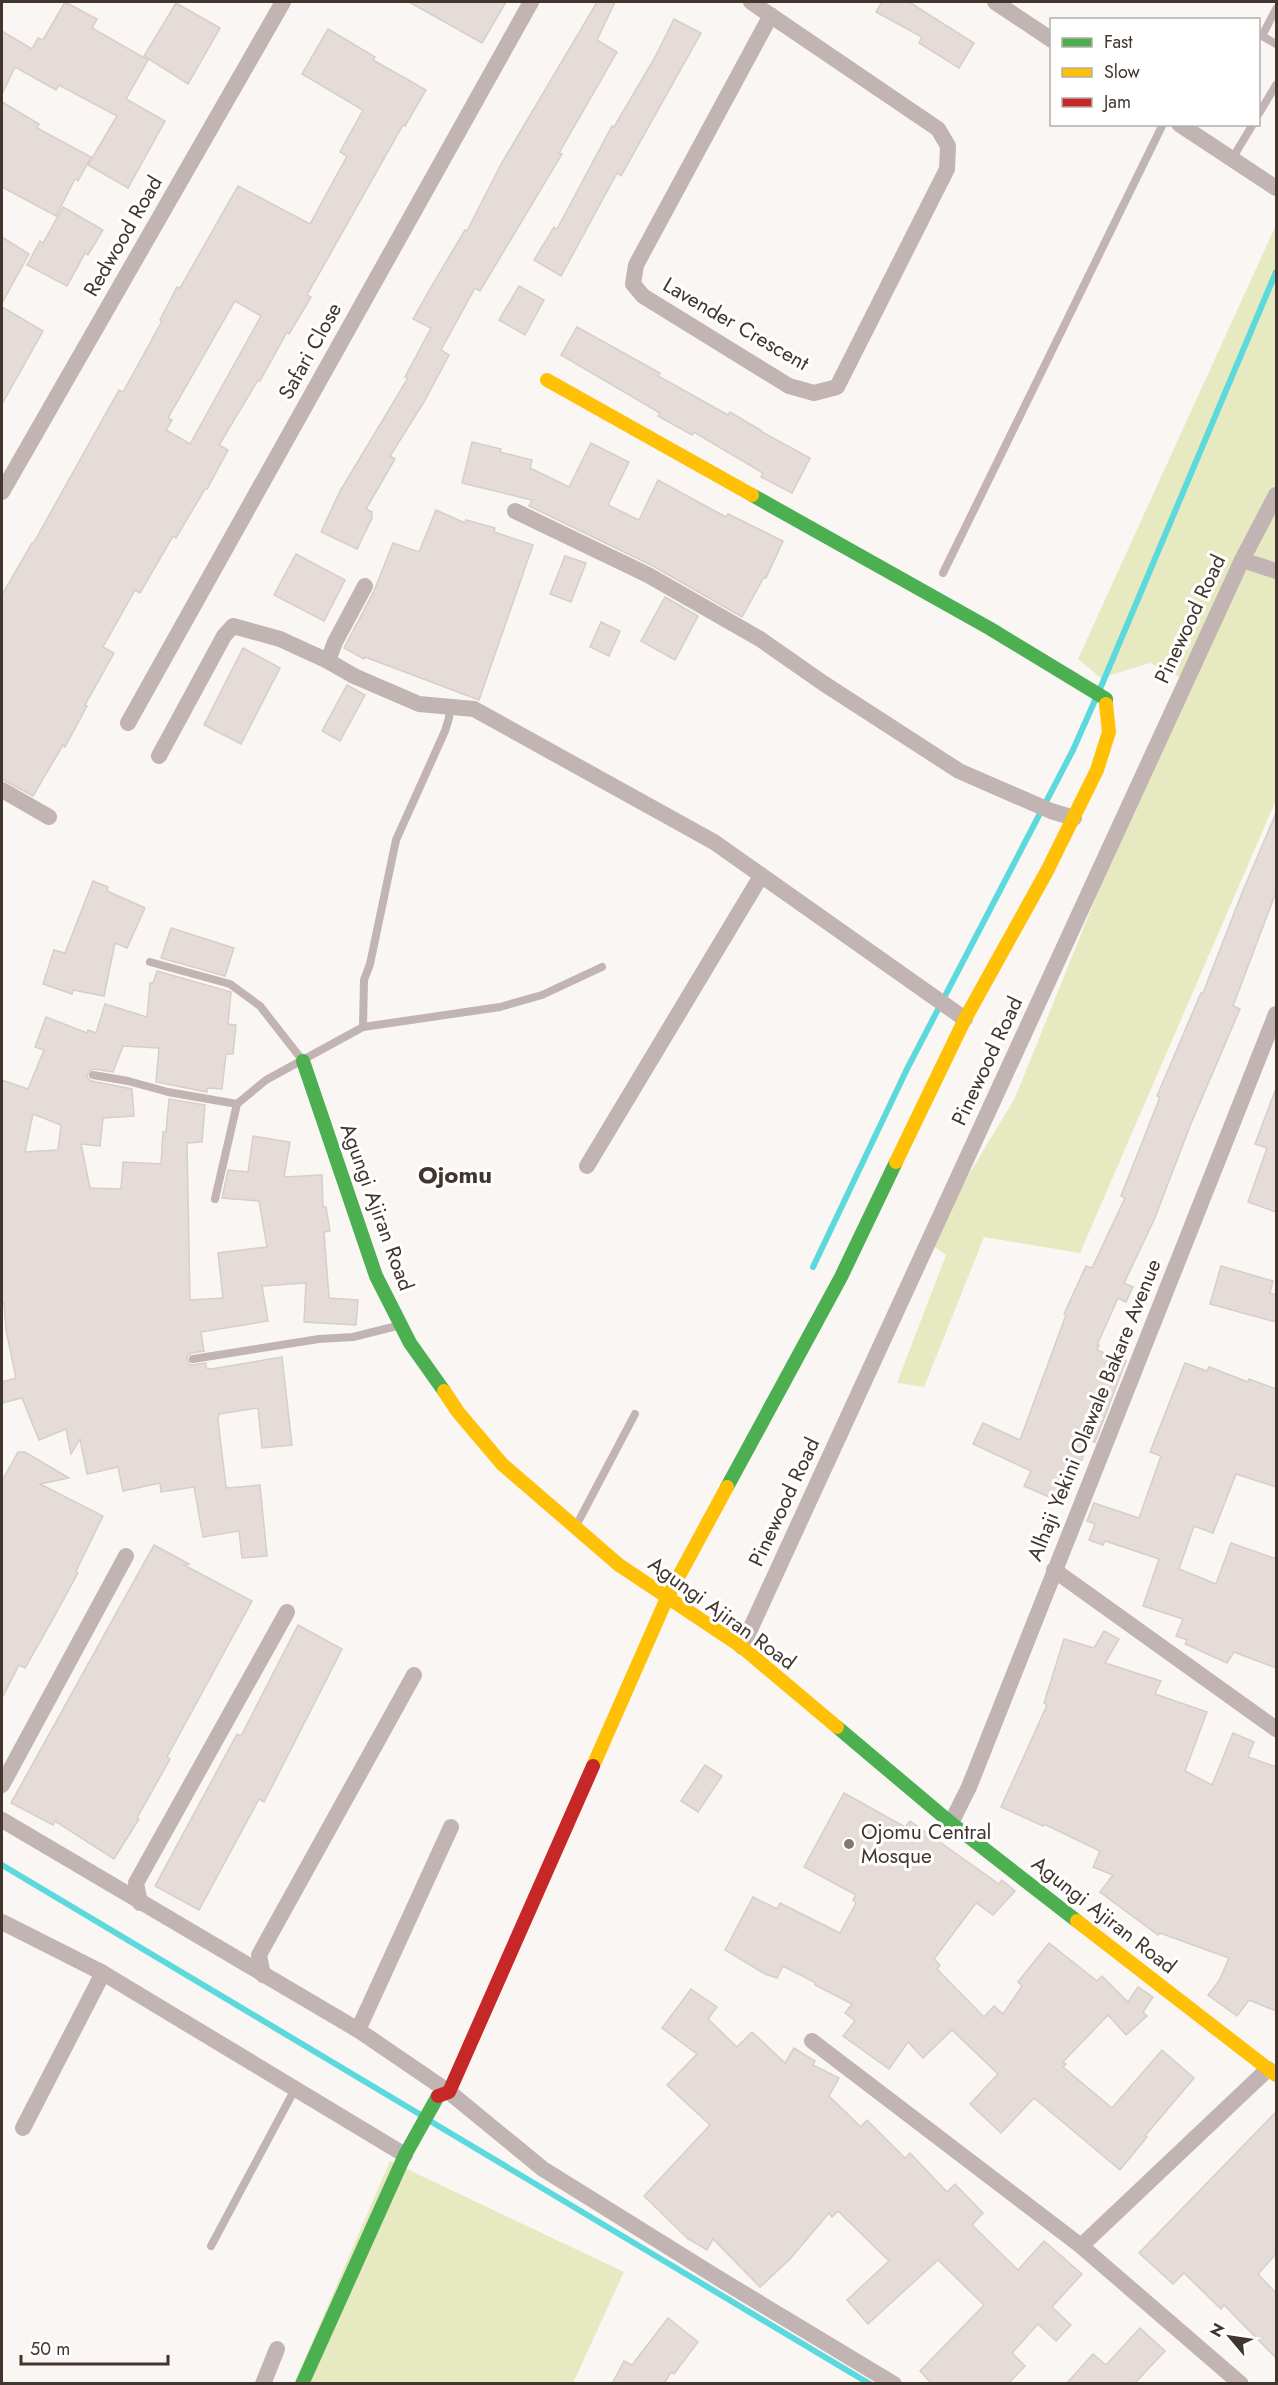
<svg xmlns="http://www.w3.org/2000/svg" width="1278" height="2385" viewBox="0 0 1278 2385" font-family="Jost,sans-serif">
<rect width="100%" height="100%" fill="#faf6f4"/>
<g fill="#e7e9c0">
<path d="M1276 225V800L1080 1253 984 1237 924 1387 897 1383 946 1255 928 1242 1015 1098 1184 679 1150 663 1101 678 1078 659Z"/>
<path d="M390 2161 624 2272 573 2383 294 2384Z"/>
</g>
<g fill="none" stroke-linecap="round" stroke-linejoin="round">
<g stroke="#5cd9dc" stroke-width="6">
<path d="M1100 689 1276 272"/>
<path d="M813 1267 907 1069 1073 750 1096 698"/>
<path d="M2 1865 421 2115"/>
<path d="M430 2121 870 2384"/>
</g>
</g>
<g fill="#e5dcd7" stroke="#d6ceca" stroke-width="1.5" fill-rule="evenodd">
<path d="M65 2 97 19 92 28 148 60 126 99 165 121 128 188 88 165 117 116 59 85 56 90 15 67 2 94V31L32 49 38 38 43 40Z"/>
<path d="M409 2H506L482 43Z"/>
<path d="M597 2H615L597 40 617 52 559 153 562 154 480 291 475 288 441 350 449 355 424 402 390 456 395 459 366 509 372 512V518L357 549 321 532 340 491 408 378 405 377 431 328 413 319 434 282 465 230 467 231 500 166Z"/>
<path d="M882 2H909L974 43 959 68 919 43 922 37 876 12Z"/>
<path d="M176 3 220 28 188 84 144 56Z"/>
<path d="M674 19 701 33 621 176 617 173 561 276 534 260 554 227 557 229 612 126 614 127 654 59Z"/>
<path d="M328 29 375 57 373 60 426 90 405 126 403 125 307 295 311 297 289 334 287 332 260 381 258 380 219 445 228 450 207 489H205L176 538 173 536 140 593 135 590 103 647 114 653 85 705 87 706 65 747 63 745 33 796 2 779V595L32 543 33 544 119 390 123 392 162 321 160 320 177 287 180 288 238 186 310 224 347 156 340 152 363 110 302 74ZM235 301 261 316 190 444 166 430 172 420 168 418Z"/>
<path d="M2 102 39 124 37 128 91 157 78 181 75 179 56 216 2 187Z"/>
<path d="M63 207 103 230 88 255 85 253 67 286 27 265 40 241 43 243Z"/>
<path d="M2 237 29 254 2 303Z"/>
<path d="M519 286 544 300 525 335 499 320Z"/>
<path d="M2 307 43 331 2 404Z"/>
<path d="M577 327 660 373 658 376 728 415 730 412 762 431V432L810 458 792 493 761 477 763 473 694 432 692 435 658 416 660 413 561 355Z"/>
<path d="M472 442 501 449 500 452 532 460 530 468 569 487 591 443 629 462 608 505 639 520 658 480 726 517 728 514 783 541 766 578 764 577 742 617 653 566 529 506 532 500 462 483Z"/>
<path d="M436 510 465 523 466 520 495 528 494 532 533 545 479 700 365 657 364 659 344 648 374 591 393 543 419 552Z"/>
<path d="M296 554 345 580 324 621 274 595Z"/>
<path d="M565 556 586 563 571 602 550 594Z"/>
<path d="M665 597 698 616 675 660 641 641Z"/>
<path d="M601 622 620 631 609 656 590 647Z"/>
<path d="M243 648 280 668 241 744 204 725Z"/>
<path d="M347 685 365 695 340 741 322 731Z"/>
<path d="M1276 813V892L1233 1006 1240 1009 1190 1126 1154 1220 1124 1283 1133 1287 1126 1302 1118 1298 1097 1345H1099L1097 1350 1126 1361 1095 1442 1089 1440 1081 1462 1073 1459 1056 1500 1024 1486 1031 1471 973 1444 983 1423 1020 1440 1066 1315 1064 1314 1086 1266 1092 1268 1125 1198 1121 1196 1160 1097 1157 1096 1201 993H1203L1242 893Z"/>
<path d="M93 881 108 887 107 891 145 908 127 948 115 943 104 996 73 990 72 994 43 984 54 950 65 953Z"/>
<path d="M171 928 234 948 225 976 161 958Z"/>
<path d="M157 971 231 992 228 1024 236 1025 233 1054H226L222 1089 207 1088V1092L156 1082 159 1048 123 1046 113 1072 94 1069 89 1071 87 1077 91 1081 132 1089 134 1116 103 1118 100 1146 81 1144 90 1188 121 1189 123 1162 161 1164 163 1132H166L169 1099 205 1105 202 1142 187 1143 190 1300 223 1298 218 1253 267 1247 259 1201 222 1198 228 1170 248 1172 253 1136 290 1142 284 1177 322 1175 323 1207H326L330 1231 324 1232 329 1298 358 1300 356 1325 304 1322 306 1283 262 1286 268 1321 201 1332 204 1351 191 1353 187 1357 190 1365 206 1363V1368L211 1369 282 1357 292 1445 262 1448 258 1408 219 1414 218 1420 226 1487 229 1488 260 1485 267 1556 242 1558 239 1531 203 1537 194 1487 161 1492 160 1483 123 1491 118 1467 87 1474 80 1439 71 1454 66 1429 39 1440 22 1398 2 1403V1382L16 1378 6 1330 4 1303 2 1304V1080L28 1089 44 1050 35 1047 46 1017 87 1033 88 1030 96 1033 105 1004 147 1017 150 983H153ZM33 1114 61 1125 58 1150 25 1152Z"/>
<path d="M1275 1091H1276V1212L1248 1202 1267 1148 1255 1144Z"/>
<path d="M1221 1266 1273 1281 1270 1293 1276 1295V1322L1210 1304Z"/>
<path d="M1185 1363 1207 1371 1209 1367 1248 1382 1249 1379 1276 1389V1487L1236 1474 1213 1533 1194 1526 1179 1569 1216 1584 1231 1543 1276 1559V1668L1234 1652 1227 1663 1185 1644 1187 1640 1176 1636 1183 1619 1143 1606 1159 1559 1105 1541 1103 1545 1089 1540 1095 1524 1087 1521 1094 1503 1139 1518 1161 1456 1150 1452Z"/>
<path d="M18 1452H25L69 1478 40 1484 103 1516 76 1571 78 1573 54 1617 25 1668 19 1665 2 1698V1481Z"/>
<path d="M154 1545 189 1564 184 1565 252 1601 167 1757 170 1759 137 1818 139 1819 114 1859 55 1821 53 1825 11 1803Z"/>
<path d="M298 1625 342 1649 264 1802 259 1799 199 1910 155 1886 237 1734 241 1736Z"/>
<path d="M1104 1631 1119 1639 1105 1663 1161 1681 1155 1694 1207 1712 1185 1771 1212 1785 1233 1733 1254 1742 1248 1757 1276 1767V2011L1249 2000 1237 2016 1208 1995 1219 1981 1229 1958 1160 1933 1158 1935 1100 1892 1113 1875 1093 1867 1100 1851 1044 1824 1043 1826 1001 1807 1047 1705 1044 1703 1064 1639 1094 1648Z"/>
<path d="M705 1765 722 1776 698 1812 681 1801Z"/>
<path d="M844 1793 905 1827 910 1821 999 1884 1002 1880 1015 1891 993 1915 976 1903 934 1959 940 1965 937 1969 984 2017 994 2006 1003 2014 1022 1986 1018 1982 1049 1943 1097 1981 1102 1976 1128 2002 1138 1987 1153 1997 1143 2012 1147 2016 1126 2035 1108 2015 1063 2062 1066 2064 1063 2067 1112 2108 1162 2050 1194 2078 1145 2136 1147 2137 1120 2170 1034 2098 1001 2133 970 2104 998 2074 952 2030 923 2058 908 2042 889 2069 843 2036 855 2021 845 2013 852 2004 815 1985 816 1983 783 1966 777 1978 765 1974 725 1950 753 1897 777 1909 780 1903 840 1933 856 1903 853 1900 856 1895 804 1867Z"/>
<path d="M691 1989 717 2007 708 2019 737 2047 752 2032 785 2063 794 2048 815 2061 813 2065 839 2078 829 2096 861 2127 867 2120 905 2158 910 2153 947 2192 955 2184 983 2213 972 2225 1018 2270 1044 2241 1082 2274 1052 2307 1071 2325 1056 2341 1038 2324 1012 2353 1025 2366 1008 2384H932L920 2371 984 2305 938 2260 868 2324 847 2300 889 2261 838 2211 832 2217 829 2213 790 2259 760 2287 713 2239 707 2250 688 2239 644 2196 710 2125 667 2085 697 2054 662 2028Z"/>
<path d="M1276 2112V2254L1258 2274 1276 2293V2358L1224 2305 1221 2309 1184 2273 1173 2284 1139 2253Z"/>
<path d="M668 2318 698 2342 674 2374 671 2372 664 2384H612L624 2361 632 2365Z"/>
<path d="M1140 2328 1165 2351 1134 2384H1066L1093 2354 1106 2365Z"/>
</g>
<g fill="none" stroke-linecap="round" stroke-linejoin="round">
<g stroke="#c1b4b3" stroke-width="8">
<path d="M1276 9 1262 36 1276 44"/>
<path d="M1258 115 1276 85"/>
<path d="M1232 159 1253 124"/>
<path d="M943 573 1163 124"/>
<path d="M150 962 230 984 260 1006 303 1061"/>
<path d="M363 1027 364 980 370 964 396 840 445 731 449 718 450 706"/>
<path d="M93 1075 128 1081 168 1092 237 1104"/>
<path d="M215 1199 237 1104 266 1080 363 1027 500 1007 542 995 602 967"/>
<path d="M193 1359 319 1339 353 1337 397 1326"/>
<path d="M577 1524 635 1414"/>
<path d="M211 2246 295 2089"/>
</g>
<g stroke="#c1b4b3" stroke-width="16">
<path d="M751 2 938 129 948 146 947 169 837 387 814 393 789 386 643 296 633 284 636 265 771 15"/>
<path d="M995 2 1052 40"/>
<path d="M1179 124 1276 188"/>
<path d="M2 492 283 2"/>
<path d="M515 511 648 575 760 639 823 683 959 771 1051 811 1074 818"/>
<path d="M1242 560 1276 571"/>
<path d="M365 586 335 642 328 661 354 676 419 704 474 709 714 842 965 1019"/>
<path d="M128 723 531 2"/>
<path d="M159 756 224 636 233 626 280 639 328 661"/>
<path d="M2 790 49 817"/>
<path d="M587 1166 761 876"/>
<path d="M1054 1570 1276 1729"/>
<path d="M742 1647 1242 560 1276 495"/>
<path d="M2 1785 126 1556"/>
<path d="M2 1820 358 2030 449 2092 543 2169 723 2281 894 2384"/>
<path d="M951 1823 969 1787 1276 1014"/>
<path d="M140 1903 136 1883 287 1612"/>
<path d="M2 1922 103 1973 405 2155"/>
<path d="M263 1975 259 1955 414 1675"/>
<path d="M358 2030 451 1827"/>
<path d="M812 2041 1081 2246 1241 2384"/>
<path d="M23 2128 103 1973"/>
<path d="M1081 2246 1268 2069"/>
<path d="M263 2384 277 2349"/>
</g>
<g stroke="#4caf50" stroke-width="14">
<path d="M752 495 989 628 1106 699V704"/>
<path d="M303 1061 376 1276 410 1343 444 1391"/>
<path d="M727 1487 841 1277 896 1162"/>
<path d="M837 1727 951 1823 1077 1921"/>
<path d="M302 2384 405 2155 438 2096"/>
</g>
<g stroke="#ffc107" stroke-width="14">
<path d="M547 380 752 495"/>
<path d="M896 1162 965 1019 1047 871 1097 770 1109 732 1106 704"/>
<path d="M444 1391 458 1412 502 1464 619 1565 742 1647 837 1727"/>
<path d="M593 1766 667 1598 727 1487"/>
<path d="M1077 1921 1276 2075"/>
</g>
<path stroke="#c62828" stroke-width="14" d="M438 2096 449 2092 593 1766"/>
</g>
<circle fill="#827973" stroke="#fff" stroke-width="2" cx="849" cy="1844" r="6"/>
<g text-anchor="middle" stroke-width="6" stroke-linejoin="round" paint-order="stroke">
<g font-size="21" fill="#42352e" stroke="#fff">
<text transform="translate(123 236) rotate(-60)" y="7">Redwood Road</text>
<text transform="translate(736 324) rotate(30)" y="7">Lavender Crescent</text>
<text transform="translate(310 351) rotate(-61)" y="7">Safari Close</text>
<text transform="translate(1190 619) rotate(-65)" y="7">Pinewood Road</text>
<text transform="translate(987 1061) rotate(-65)" y="7">Pinewood Road</text>
<text transform="translate(377 1207) rotate(70)" y="7">Agungi Ajiran Road</text>
<text transform="translate(1094 1410) rotate(-68)" y="7">Alhaji Yekini Olawale Bakare Avenue</text>
<text transform="translate(784 1502) rotate(-65)" y="7">Pinewood Road</text>
<text transform="translate(722 1613) rotate(36)" y="7">Agungi Ajiran Road</text>
<text transform="translate(1104 1915) rotate(38)" y="7">Agungi Ajiran Road</text>
</g>
<g font-size="21" fill="#42352e" stroke="#fff" text-anchor="start">
<text x="861" y="1839">Ojomu Central<tspan x="861" dy="24">Mosque</tspan></text>
</g>
<g font-size="24" font-weight="bold" fill="#42352e" stroke="#fff">
<text x="455" y="1183">Ojomu</text>
</g>
</g>
<rect width="1278" height="2385" fill="none" stroke="#42352e" stroke-width="6"/>
<rect x="1050" y="18" width="210" height="108" fill="#ffffff" stroke="#b3aeab" stroke-width="1.5"/>
<rect x="1062" y="38" width="30" height="9" fill="#4caf50" stroke="#b3aeab" stroke-width="1.5"/>
<text x="1104" y="48" font-size="18" fill="#42352e">Fast</text>
<rect x="1062" y="68" width="30" height="9" fill="#ffc107" stroke="#b3aeab" stroke-width="1.5"/>
<text x="1104" y="78" font-size="18" fill="#42352e">Slow</text>
<rect x="1062" y="98" width="30" height="9" fill="#c62828" stroke="#b3aeab" stroke-width="1.5"/>
<text x="1104" y="108" font-size="18" fill="#42352e">Jam</text>
<g transform="translate(1230 2337) rotate(299)" stroke="#ffffff" stroke-width="4.5" paint-order="stroke">
<path d="M0-4.5L10 22L0 15L-10 22Z" fill="#42352e"/>
<text y="-9" font-size="16" font-weight="bold" text-anchor="middle" fill="#42352e">N</text>
</g>
<path d="M21 2355v9h147v-9" fill="none" stroke="#42352e" stroke-width="3"/>
<text x="30" y="2355" font-size="18" fill="#42352e" stroke="#ffffff" stroke-width="4.5" paint-order="stroke">50 m</text>
</svg>
